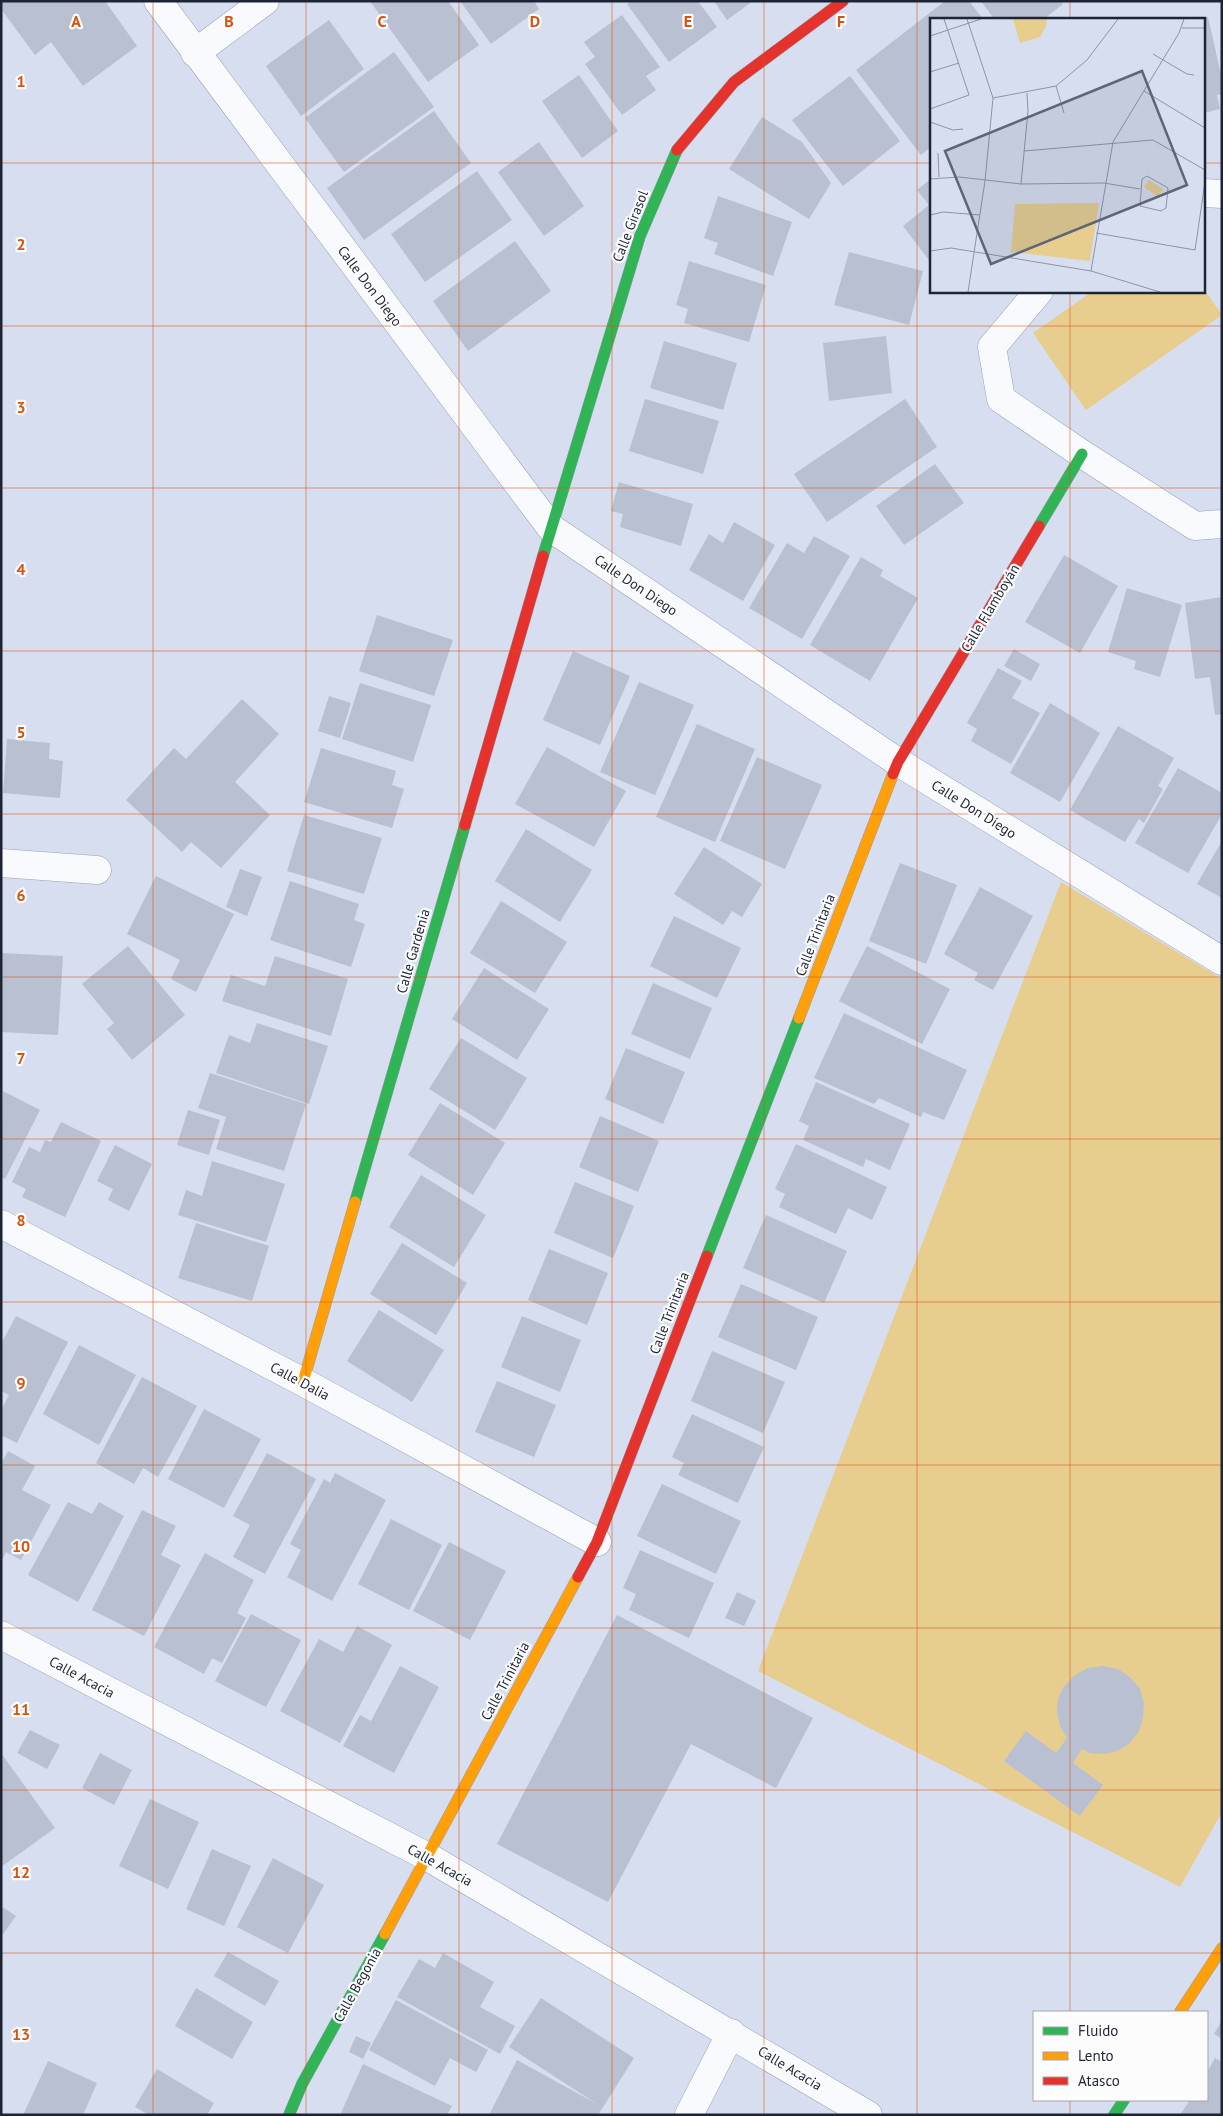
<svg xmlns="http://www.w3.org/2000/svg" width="1223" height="2116" viewBox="0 0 1223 2116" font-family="'PT Sans',sans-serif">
<rect width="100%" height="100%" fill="#d7deef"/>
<g fill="#e7ce8f">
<path d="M1204 289 1222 315 1086 410 1033 333 1093 291H1204Z"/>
<path d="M1061 882 1222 979V1812L1180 1887 758 1671Z"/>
</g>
<g fill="#b9c0d1">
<path d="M1 1H105L137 46 83 86 51 42 35 55 1 9Z"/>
<path d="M370 1H448L479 45 428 82Z"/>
<path d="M460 1H534L539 9 491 44Z"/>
<path d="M631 1H698L717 27 669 62 627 4Z"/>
<path d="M714 1H753L727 20Z"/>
<path d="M945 1H969L983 19H932V146L921 155 856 70Z"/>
<path d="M981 1H1061L1063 4 1044 19H994Z"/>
<path d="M622 15 660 67 646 76 656 90 622 115 585 64 595 57 584 42Z"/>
<path d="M1208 17 1222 79V94L1217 95 1220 109 1204 113V18Z"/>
<path d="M329 20 364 69 301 116 266 66Z"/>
<path d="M394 52 434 107 344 172 305 118Z"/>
<path d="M579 75 618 131 582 158 542 101Z"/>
<path d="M850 76 900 141 843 186 792 120Z"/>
<path d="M434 111 471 163 364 240 327 188Z"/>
<path d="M762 117 802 142 831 183 809 219 729 169Z"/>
<path d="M539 142 584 206 544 236 498 172Z"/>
<path d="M477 171 512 220 425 282 391 234Z"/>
<path d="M932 178V264L903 226 929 205 917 190Z"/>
<path d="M718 196 792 222 773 276 714 254 718 243 704 238Z"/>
<path d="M515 241 551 291 468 351 433 301Z"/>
<path d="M849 252 923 271 909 325 834 305Z"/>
<path d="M689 261 766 285 749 342 684 323 688 309 676 305Z"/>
<path d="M886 336 892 393 829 401 823 343Z"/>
<path d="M664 341 737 363 723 410 650 388Z"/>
<path d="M645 399 719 421 703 474 629 451Z"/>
<path d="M905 399 937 447 827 522 794 474Z"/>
<path d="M935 464 964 503 904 545 876 506Z"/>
<path d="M619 482 693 504 681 546 620 527 623 514 611 511Z"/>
<path d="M734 522 775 545 743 601 689 570 709 534 723 543Z"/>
<path d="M814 536 850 556 802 639 749 608 787 543 804 553Z"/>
<path d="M1064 555 1118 586 1080 653 1025 622Z"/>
<path d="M861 557 883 570 880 576 918 598 870 681 810 645Z"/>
<path d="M1127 588 1182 605 1160 677 1134 669 1136 661 1108 652Z"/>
<path d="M1222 597V714L1215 715 1210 677 1195 679 1185 603Z"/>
<path d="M377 615 453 640 434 696 359 671Z"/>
<path d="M1014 649 1040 664 1031 681 1004 666Z"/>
<path d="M573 651 630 676 600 745 543 720Z"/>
<path d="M998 668 1022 681 1012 698 1040 713 1011 764 971 741 977 729 967 723Z"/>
<path d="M639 682 694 705 655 795 600 772Z"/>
<path d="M360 683 431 705 413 762 342 739Z"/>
<path d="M329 696 351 703 340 738 318 731Z"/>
<path d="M242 699 279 734 235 782 270 815 221 868 191 842 182 852 126 800 174 748 186 759Z"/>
<path d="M1050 703 1100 733 1060 802 1010 773Z"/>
<path d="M697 724 755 749 715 842 656 817Z"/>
<path d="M1118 726 1174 758 1158 786 1163 789 1144 823 1139 819 1125 842 1070 810Z"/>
<path d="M7 739 50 743 49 759 63 761 60 798 3 793Z"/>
<path d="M547 747 626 791 594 847 515 804Z"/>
<path d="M321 748 396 771 392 785 404 789 392 828 304 802Z"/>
<path d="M757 757 822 785 785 869 720 841Z"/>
<path d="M1178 768 1222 793V814L1188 873 1135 843Z"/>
<path d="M304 815 382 838 364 894 287 871Z"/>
<path d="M526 829 592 870 560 922 495 881Z"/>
<path d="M1222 841V898L1197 884Z"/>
<path d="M704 847 762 884 742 917 732 911 723 925 674 894Z"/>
<path d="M900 863 957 885 926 964 869 941Z"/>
<path d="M240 869 262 877 247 916 226 907Z"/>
<path d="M156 876 234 914 196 992 171 979 180 960 127 934Z"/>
<path d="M290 881 359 904 354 920 365 924 351 967 270 940Z"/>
<path d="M980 887 1033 916 993 990 974 980 978 973 944 954Z"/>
<path d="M501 901 567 942 535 993 470 953Z"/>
<path d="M674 916 741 948 717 998 650 966Z"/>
<path d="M128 946 185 1015 132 1060 107 1029 114 1023 82 984Z"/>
<path d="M867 946 950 989 922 1044 839 1001Z"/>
<path d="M2 953 63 956 58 1035 1 1032Z"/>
<path d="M275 956 348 979 331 1036 222 1001 231 975 265 986Z"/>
<path d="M484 968 549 1009 517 1060 452 1019Z"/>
<path d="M653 983 712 1008 690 1059 631 1034Z"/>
<path d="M844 1013 967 1070 944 1120 923 1112 921 1117 879 1098 874 1104 814 1078Z"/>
<path d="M257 1023 328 1046 309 1104 216 1073 229 1035 250 1043Z"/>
<path d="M461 1038 527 1078 495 1130 429 1089Z"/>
<path d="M626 1048 685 1072 663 1124 605 1099Z"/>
<path d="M210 1073 306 1104 284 1171 216 1149 226 1117 198 1108Z"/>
<path d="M816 1082 910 1124 890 1170 866 1159 863 1167 803 1140 809 1126 799 1121Z"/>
<path d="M3 1091 40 1110 5 1179 1 1177Z"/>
<path d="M440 1103 505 1143 473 1195 408 1155Z"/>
<path d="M188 1110 220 1120 209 1155 177 1145Z"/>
<path d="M600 1116 659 1141 638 1192 579 1167Z"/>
<path d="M61 1122 101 1141 65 1217 22 1197 26 1189 12 1182 29 1147 40 1152 45 1140 51 1142Z"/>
<path d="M796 1144 887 1187 872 1220 848 1208 836 1234 779 1207 785 1194 775 1189Z"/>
<path d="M115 1145 152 1164 129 1211 108 1200 113 1189 97 1181Z"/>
<path d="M212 1161 285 1184 266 1242 178 1215 186 1190 202 1196Z"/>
<path d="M421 1175 486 1215 454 1267 389 1227Z"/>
<path d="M575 1182 634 1206 613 1258 554 1233Z"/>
<path d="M766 1215 847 1251 824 1303 743 1268Z"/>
<path d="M196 1223 269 1246 252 1301 178 1278Z"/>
<path d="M402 1243 467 1283 436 1335 370 1294Z"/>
<path d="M549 1249 608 1273 587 1325 528 1300Z"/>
<path d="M741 1284 818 1317 796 1370 718 1337Z"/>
<path d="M379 1310 444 1350 412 1402 347 1361Z"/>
<path d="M16 1316 68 1342 17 1443 1 1435V1410L9 1395 1 1391V1344Z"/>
<path d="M522 1316 581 1340 560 1392 501 1367Z"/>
<path d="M79 1345 136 1375 99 1445 43 1414Z"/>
<path d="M712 1351 785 1382 763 1433 691 1401Z"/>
<path d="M142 1377 197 1406 158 1477 143 1468 134 1484 96 1463Z"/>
<path d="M497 1381 556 1405 534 1457 475 1432Z"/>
<path d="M204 1409 261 1439 224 1508 168 1479Z"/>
<path d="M692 1414 764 1447 738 1503 678 1475 684 1463 672 1457Z"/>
<path d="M8 1451 35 1466 22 1490 51 1505 21 1560 6 1552 1 1562V1464Z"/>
<path d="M267 1453 316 1479 265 1574 233 1557 250 1525 233 1516Z"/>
<path d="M335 1473 386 1500 332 1601 287 1577 301 1550 290 1544 324 1479 330 1483Z"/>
<path d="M662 1484 741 1521 716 1574 637 1536Z"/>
<path d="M68 1502 92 1514 99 1502 124 1516 78 1602 28 1575Z"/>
<path d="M142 1510 176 1526 161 1555 181 1565 144 1636 92 1610Z"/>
<path d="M391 1519 442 1545 409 1610 358 1584Z"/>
<path d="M449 1542 506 1571 470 1640 413 1611Z"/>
<path d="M640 1550 714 1583 689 1638 629 1610 636 1594 623 1588Z"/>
<path d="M205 1553 254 1580 237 1613 246 1618 222 1663 212 1658 204 1674 154 1647Z"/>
<path d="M737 1592 756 1601 744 1626 725 1618Z"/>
<path d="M251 1614 301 1640 266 1707 215 1681Z"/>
<path d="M617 1615 813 1718 776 1788 691 1744 608 1902 497 1844Z"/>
<path d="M357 1626 392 1645 340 1743 280 1711 319 1639 343 1652Z"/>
<path d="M400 1666 439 1687 394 1773 343 1746 360 1715 371 1721Z"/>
<path d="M1103 1666 1118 1669 1130 1677 1140 1689 1144 1703 1143 1718 1138 1733 1129 1744 1117 1751 1104 1754 1090 1753 1082 1749 1073 1763 1103 1785 1080 1816 1004 1761 1026 1731 1056 1753 1067 1738 1060 1726 1057 1712 1058 1699 1064 1686 1075 1675 1088 1668Z"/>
<path d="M30 1730 60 1745 47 1769 17 1753Z"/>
<path d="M1 1753 55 1828 1 1867Z"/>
<path d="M100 1753 132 1770 114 1805 82 1788Z"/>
<path d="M150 1799 199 1822 168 1889 119 1866Z"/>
<path d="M212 1849 251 1866 224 1926 186 1909Z"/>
<path d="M273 1858 324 1885 288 1953 237 1927Z"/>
<path d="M1 1906 16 1916 1 1937Z"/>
<path d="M228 1952 279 1981 265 2006 214 1976Z"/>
<path d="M443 1953 494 1982 480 2007 515 2026 500 2054 397 1997 419 1959 435 1968Z"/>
<path d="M196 1988 253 2022 232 2059 175 2026Z"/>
<path d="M541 1998 634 2058 598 2115H489L517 2060 597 2104 509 2047Z"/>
<path d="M396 2000 488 2050 476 2072 450 2058 435 2086 369 2050Z"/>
<path d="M1222 2020V2039L1214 2034Z"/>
<path d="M356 2036 371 2043 363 2059 349 2052Z"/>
<path d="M1215 2058 1222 2062V2115H1180L1190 2100H1207V2072Z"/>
<path d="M48 2061 97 2083 83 2115H23Z"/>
<path d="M363 2064 452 2106 447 2115H340Z"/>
<path d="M157 2069 214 2103 207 2115H149L135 2107Z"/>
</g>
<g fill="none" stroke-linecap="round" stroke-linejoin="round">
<g stroke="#99a0b0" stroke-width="29">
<g id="street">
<path d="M158 1 551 528 898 762 1222 961"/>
<path d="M195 53 265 1"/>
<path d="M1204 193 1222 194"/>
<path d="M1039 291 992 347 1001 399 1082 454 1195 526 1222 524"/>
<path d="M1 863 97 870"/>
<path d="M1 1224 303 1382 597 1542"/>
<path d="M1 1635 428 1857 868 2115"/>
<path d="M689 2115 731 2033"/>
</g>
</g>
<g stroke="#99a0b0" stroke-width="12">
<g id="fast">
<path d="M1039 526 1082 454"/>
<path d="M543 556 640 236 677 150"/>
<path d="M355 1202 465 825"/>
<path d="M707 1256 799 1018"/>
<path d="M289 2115 302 2084 385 1934"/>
<path d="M1114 2115 1124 2100"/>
</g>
</g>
<g stroke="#99a0b0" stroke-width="12">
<g id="slow">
<path d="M799 1018 893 774"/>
<path d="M303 1382 355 1202"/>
<path d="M385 1934 578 1577"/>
<path d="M1180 2012 1222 1948"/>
</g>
</g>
<g stroke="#99a0b0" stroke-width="12">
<g id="jam">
<path d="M677 150 734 82 843 1"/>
<path d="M893 774 898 762 1039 526"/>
<path d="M465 825 543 556"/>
<path d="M578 1577 597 1542 707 1256"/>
</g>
</g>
<use href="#street" stroke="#f9fafd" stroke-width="28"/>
<use href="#fast" stroke="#30b455" stroke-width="11"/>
<use href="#slow" stroke="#ff9f0a" stroke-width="11"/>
<use href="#jam" stroke="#e5322d" stroke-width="11"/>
</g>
<path fill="none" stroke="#d45410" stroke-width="1" stroke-opacity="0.55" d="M153 1V2115M306 1V2115M459 1V2115M612 1V2115M764 1V2115M917 1V2115M1070 1V19M1 163H932M1204 163H1222M1070 291V2012M1 326H1222M1 488H1222M1 651H1222M1 814H1222M1 977H1222M1 1139H1222M1 1302H1222M1 1465H1222M1 1628H1222M1 1790H1222M1 1953H1222M1070 2100V2115"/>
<g text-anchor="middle" stroke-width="4.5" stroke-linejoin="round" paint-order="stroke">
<g font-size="14" fill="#1c2436" stroke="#fcfcfc">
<text transform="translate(630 226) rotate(-69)" y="5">Calle Girasol</text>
<text transform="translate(370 286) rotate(53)" y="5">Calle Don Diego</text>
<text transform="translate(636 585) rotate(34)" y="5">Calle Don Diego</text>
<text transform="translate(990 608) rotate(-59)" y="5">Calle Flamboyán</text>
<text transform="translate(974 809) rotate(32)" y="5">Calle Don Diego</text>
<text transform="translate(815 935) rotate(-69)" y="5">Calle Trinitaria</text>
<text transform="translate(413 951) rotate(-74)" y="5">Calle Gardenia</text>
<text transform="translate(669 1313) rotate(-69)" y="5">Calle Trinitaria</text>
<text transform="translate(300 1381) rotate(28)" y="5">Calle Dalia</text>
<text transform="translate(82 1677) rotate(28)" y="5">Calle Acacia</text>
<text transform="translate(505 1681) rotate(-62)" y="5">Calle Trinitaria</text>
<text transform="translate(440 1865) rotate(29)" y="5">Calle Acacia</text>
<text transform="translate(357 1985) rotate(-61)" y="5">Calle Begonia</text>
<text transform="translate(790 2068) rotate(31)" y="5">Calle Acacia</text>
</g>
</g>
<g transform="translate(930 18)">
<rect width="275" height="275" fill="#d7deef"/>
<path d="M83 1H117L116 8 110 19 90 25ZM219 162 233 171 228 179 214 169ZM169 185 160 243 81 234 85 186Z" fill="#e7ce8f"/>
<path fill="none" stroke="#8c94a5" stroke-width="1" d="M37 1 63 80 55 163 38 274M252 10H275M0 18 51 1M223 36 257 56 264 57M0 54 29 45M126 68 134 95M214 73 275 110M63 80 126 68 157 42 188 1M0 91 39 77 14 1M0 104 23 112 33 111M94 133 223 122 275 152M8 135 9 159M217 158 238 170 236 190 231 193 210 188 212 161ZM0 161 29 159 91 166 174 165 210 171M91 166 98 93 97 75M0 197 13 194 50 197M166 215 265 232 275 164M0 233 21 230 161 253 230 274M161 253 183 124 249 15 254 1"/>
<path fill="#5d6577" fill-opacity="0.15" stroke="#5d6577" stroke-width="2.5" d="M212 53 257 167 61 246 15 133Z"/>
<rect width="275" height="275" fill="none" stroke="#1c2436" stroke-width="2.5"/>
</g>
<g font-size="16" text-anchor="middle" font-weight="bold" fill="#d45410" stroke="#fcfcfc" stroke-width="4.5" stroke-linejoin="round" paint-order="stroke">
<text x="76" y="27">A</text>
<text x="229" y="27">B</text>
<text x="382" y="27">C</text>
<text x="535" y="27">D</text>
<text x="688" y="27">E</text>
<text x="841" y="27">F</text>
<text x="21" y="87">1</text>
<text x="21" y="250">2</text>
<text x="21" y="413">3</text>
<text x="21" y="575">4</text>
<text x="21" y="738">5</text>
<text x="21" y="901">6</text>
<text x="21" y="1064">7</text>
<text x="21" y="1226">8</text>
<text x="21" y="1389">9</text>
<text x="21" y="1552">10</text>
<text x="21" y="1715">11</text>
<text x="21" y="1878">12</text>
<text x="21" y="2040">13</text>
</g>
<rect width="1223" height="2116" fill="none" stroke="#1c2436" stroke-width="5"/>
<rect x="1033" y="2011" width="175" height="90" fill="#fcfcfc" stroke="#a2a6ad"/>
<rect x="1043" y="2027" width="25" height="8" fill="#30b455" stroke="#a2a6ad"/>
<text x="1078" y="2036" font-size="15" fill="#1c2436">Fluido</text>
<rect x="1043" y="2052" width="25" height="8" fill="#ff9f0a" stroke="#a2a6ad"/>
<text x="1078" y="2061" font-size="15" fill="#1c2436">Lento</text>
<rect x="1043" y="2077" width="25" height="8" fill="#e5322d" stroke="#a2a6ad"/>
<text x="1078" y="2086" font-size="15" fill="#1c2436">Atasco</text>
</svg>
